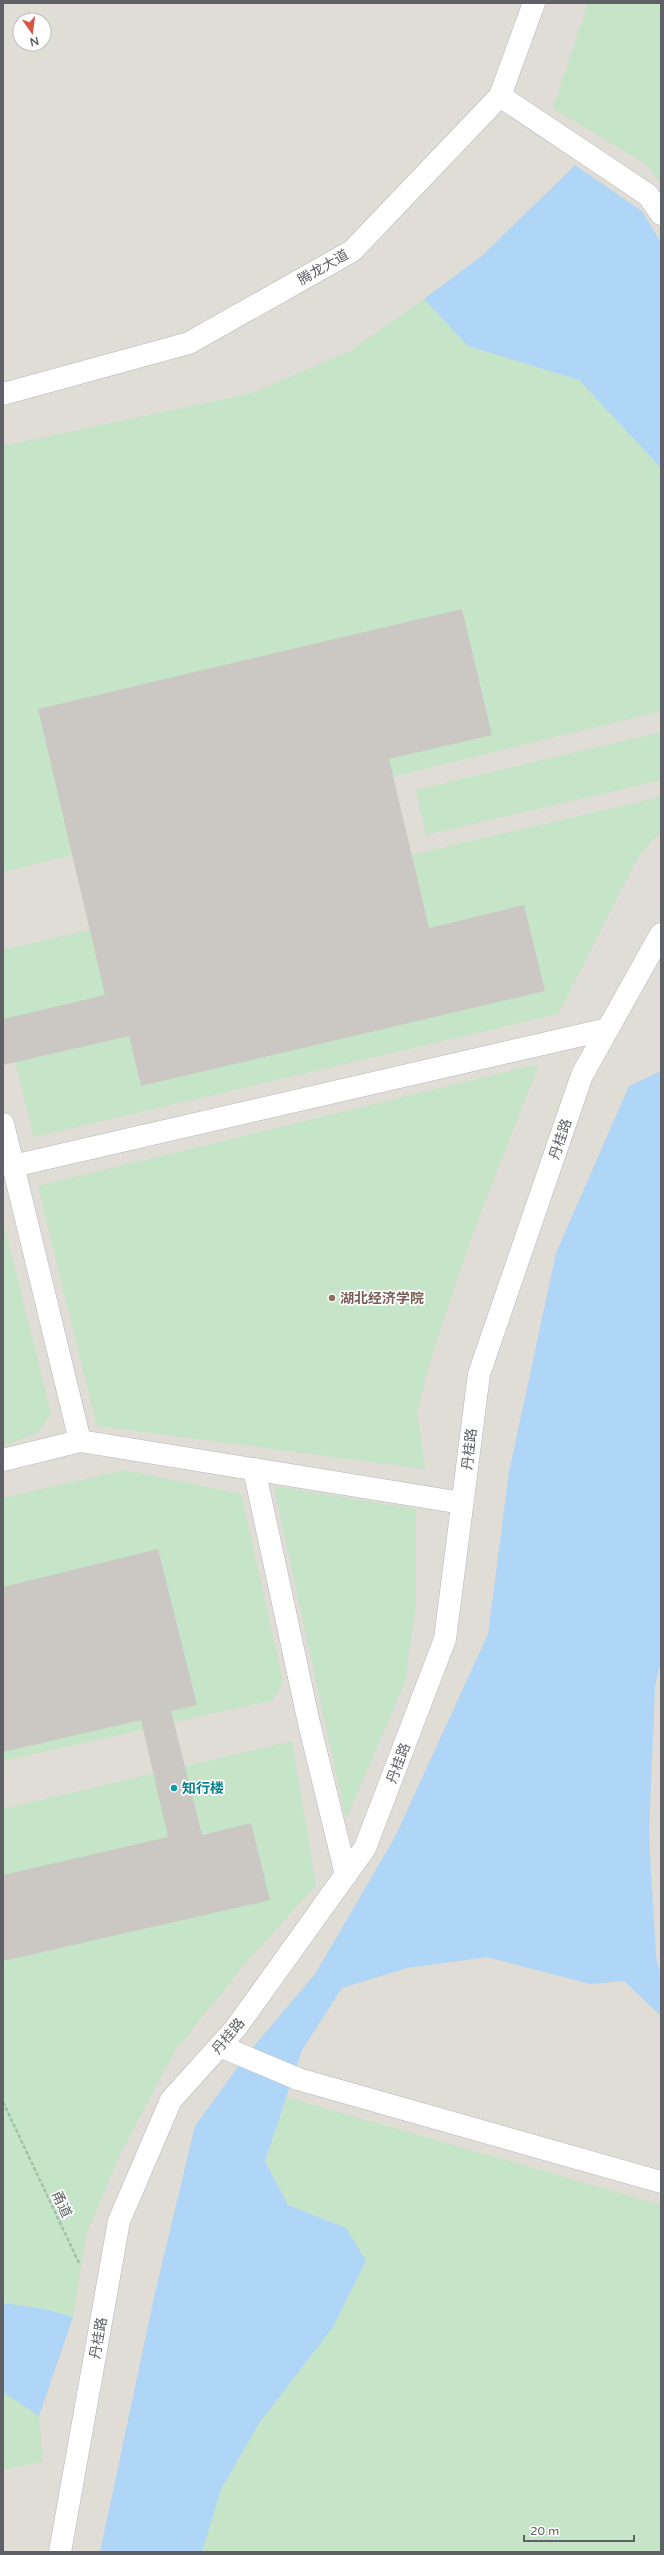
<svg xmlns="http://www.w3.org/2000/svg" width="664" height="2555" viewBox="0 0 664 2555" font-family="'Varela Round','Noto Sans SC',sans-serif">
<rect width="100%" height="100%" fill="#efeee7"/>
<path fill="#dfddd5" fill-rule="evenodd" d="M3 3H661V2552H3ZM20 20H44V44H20Z"/>
<g fill="#c6e4c8">
<path d="M588 3H661V184L646 164 553 108Z"/>
<path d="M424 299 468 346 579 380 661 468V711L3 872V446L253 393 352 350Z"/>
<path d="M661 732V780L426 835 416 790Z"/>
<path d="M661 797V831L639 855 558 1014 34 1137 3 1014V950Z"/>
<path d="M539 1064 472 1235 434 1348 417 1411 425 1469 97 1426 38 1186Z"/>
<path d="M3 1221 51 1414 37 1433 3 1446Z"/>
<path d="M125 1470 241 1494 283 1682 273 1700 3 1761V1498Z"/>
<path d="M274 1486 416 1509V1604L405 1682 346 1819Z"/>
<path d="M292 1741 316 1885 243 1966 176 2049 121 2152 86 2235 73 2317 45 2309 3 2303V1809Z"/>
<path d="M286 2097 661 2205V2552H202L221 2489 260 2422 346 2228 288 2205 265 2161Z"/>
<path d="M3 2392 39 2416 43 2461 3 2470Z"/>
</g>
<g fill="#afd5f7">
<path d="M575 165 643 212 661 243V468L579 380 468 346 424 299 483 255Z"/>
<path d="M661 1071V1661L655 1686 649 1835 656 1956 661 1977V2016L624 1981 590 1984 487 1957 407 1968 342 1988 302 2050 265 2161 288 2205 346 2228 366 2261 333 2327 260 2422 221 2489 202 2552H100L155 2293 195 2126 248 2053 315 1974 395 1837 488 1634 509 1472 556 1253 629 1086Z"/>
<path d="M3 2303 45 2309 73 2317 39 2416 3 2392Z"/>
</g>
<g fill="#cbc8c4">
<path d="M462 609 492 735 389 759 429 928 524 905 545 991 141 1086 129 1036 3 1065V1019L105 995 38 709Z"/>
<path d="M158 1549 197 1705 171 1711 202 1835 251 1823 270 1900 3 1961V1875L168 1837 141 1720 3 1752V1587Z"/>
</g>
<g fill="none" stroke-linecap="round" stroke-linejoin="round">
<g stroke="#b4b6ba" stroke-width="23">
<g id="minor">
<path d="M500 96 648 195 661 214"/>
<path d="M3 394 189 343 352 251 500 96 534 3"/>
<path d="M3 1124 80 1441"/>
<path d="M13 1166 608 1029"/>
<path d="M3 1460 80 1441 462 1503"/>
<path d="M254 1469 309 1723 346 1875"/>
<path d="M220 2046 298 2079 661 2182"/>
<path d="M60 2552 119 2221 171 2100 235 2029 365 1848 445 1639 479 1374 582 1075 661 934"/>
</g>
</g>
<path stroke="#9fc2aa" stroke-width="2.5" stroke-dasharray="4 2" stroke-linecap="butt" d="M3 2102 80 2265"/>
<use href="#minor" stroke="#fff" stroke-width="22"/>
</g>
<circle fill="#8d6e63" stroke="#fff" stroke-width="1.5" cx="332" cy="1298" r="4"/>
<circle fill="#0f9aa8" stroke="#fff" stroke-width="1.5" cx="174" cy="1788" r="4"/>
<g text-anchor="middle" stroke-width="3.5" stroke-linejoin="round" paint-order="stroke">
<g font-size="14" fill="#5f6166" stroke="#fff">
<text transform="translate(323 267) rotate(-30)" y="5">腾龙大道</text>
<text transform="translate(560 1139) rotate(-71)" y="5">丹桂路</text>
<text transform="translate(469 1449) rotate(-83)" y="5">丹桂路</text>
<text transform="translate(398 1763) rotate(-69)" y="5">丹桂路</text>
<text transform="translate(228 2036) rotate(-50)" y="5">丹桂路</text>
<text transform="translate(62 2204) rotate(65)" y="5">甬道</text>
<text transform="translate(98 2338) rotate(-80)" y="5">丹桂路</text>
</g>
<g font-size="14" font-weight="bold" fill="#785e54" stroke="#fff" text-anchor="start">
<text x="340" y="1303">湖北经济学院</text>
</g>
<g font-size="14" font-weight="bold" fill="#0d838f" stroke="#fff" text-anchor="start">
<text x="182" y="1793">知行楼</text>
</g>
</g>
<rect width="664" height="2555" fill="none" stroke="#5f6166" stroke-width="8"/>
<g transform="translate(32 32) rotate(166)"><circle r="19" fill="#ffffff" stroke="#bfc0c2"/>
<path d="M0-3L7 15L0 10L-7 15Z" fill="#da5542"/>
<text y="-6" font-size="11" font-weight="bold" text-anchor="middle" fill="#5f6166">N</text>
</g>
<path d="M524 2535v6h110v-6" fill="none" stroke="#5f6166" stroke-width="2"/>
<text x="530" y="2535" font-size="12" fill="#5f6166" stroke="#ffffff" stroke-width="3" paint-order="stroke">20 m</text>
</svg>
